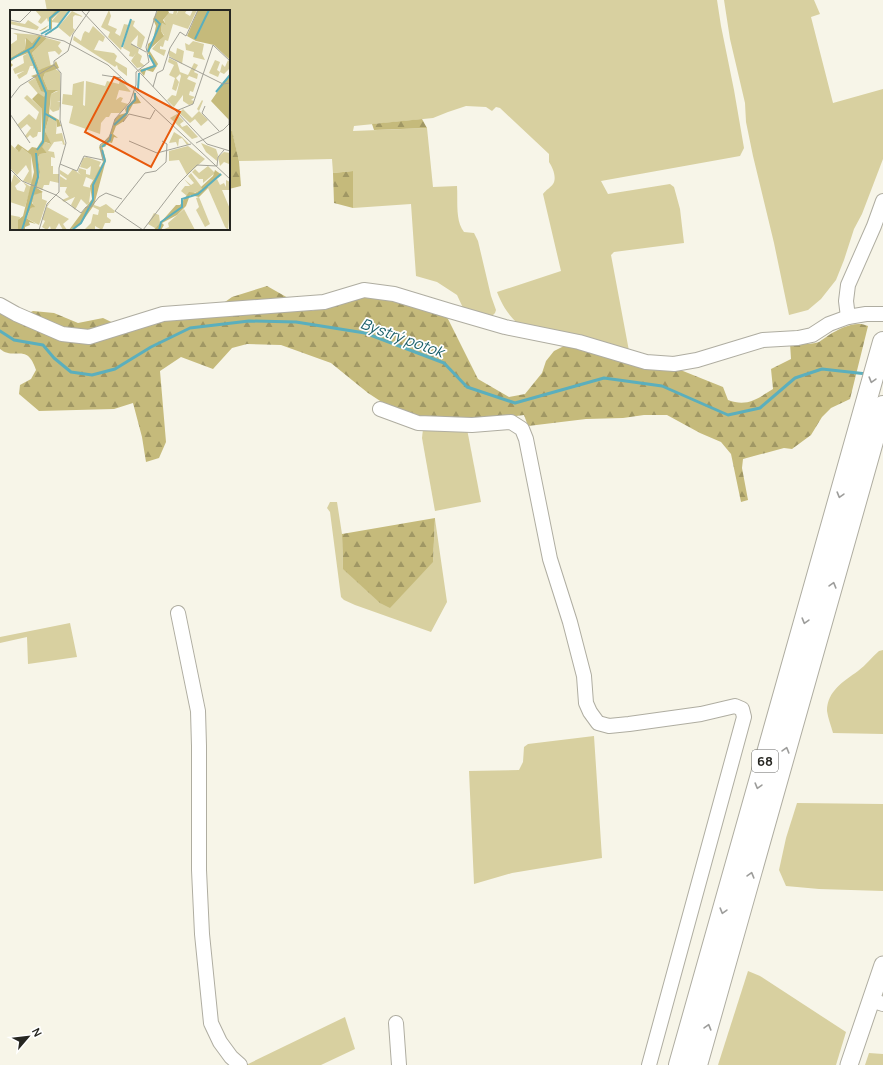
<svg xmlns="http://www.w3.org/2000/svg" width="883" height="1065" viewBox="0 0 883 1065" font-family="Manrope,sans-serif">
<defs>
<pattern id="forest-firs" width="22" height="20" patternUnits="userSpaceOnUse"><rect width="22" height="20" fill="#c5ba7b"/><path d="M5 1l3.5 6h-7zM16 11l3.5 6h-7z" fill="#a09764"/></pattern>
</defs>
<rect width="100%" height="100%" fill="#f7f5e8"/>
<g fill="#d8d0a0">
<path d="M45 0H717L721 26 734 90 744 148 740 156 601 181 608 194 670 184 674 187 680 209 684 243 614 252 611 255 629 351 519 325C508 314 503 307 497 292L561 271 543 194C546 190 551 187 553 184 557 178 553 168 549 162V154L500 108 496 107 492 111 486 107 466 106 448 112 433 118 354 126 353 131 427 128 433 187 457 186C458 200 455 221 464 232L474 233 478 241 491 296 496 310 495 313 489 319 464 310 457 295 437 282 416 276 411 204 353 208V171L333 173 332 159 239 161 232 132H229V11H47Z"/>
<path d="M724 0H814L820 14 811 17 833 103 883 89V159L862 214 854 229 844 260 836 280 821 299 808 310 789 315 774 243 753 156 746 122 745 103 730 39Z"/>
<path d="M423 429H467L481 502 435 511 422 438Z"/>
<path d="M330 502H337L342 534 343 569 433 562 435 519 447 602 431 632 355 605 344 600 341 597 330 512 327 508Z"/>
<path d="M70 623 77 657 28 664 27 637 0 643V637Z"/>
<path d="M883 650V734L833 733C831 726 828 718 827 711 827 691 844 681 858 671 866 665 872 657 879 651Z"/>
<path d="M594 736 602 858 512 873 474 884 469 771 519 770 523 762 524 747 528 744Z"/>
<path d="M797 803 883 804V891L819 889 786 886 779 870 786 838Z"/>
<path d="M748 971 760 976 846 1032 836 1065H718Z"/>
<path d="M345 1017 355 1049 321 1065H246Z"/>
<path d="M869 1053 883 1054V1065H865Z"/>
</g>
<g fill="url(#forest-firs)">
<path d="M422 119 427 128 374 130 372 124Z"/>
<path d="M232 131 239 161 241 186 229 189V132Z"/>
<path d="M353 171V208L334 203 333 173Z"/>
<path d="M267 286 311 311 368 296 415 305 445 313 478 379 509 397 525 394 542 373 546 361 554 351 566 345 678 369 723 387 728 400C747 407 757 399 773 389L771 369 791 359 790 343C799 344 810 345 819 342 822 340 826 337 829 335 840 328 856 320 868 326L850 399 831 408 822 417 811 435 792 449 784 448 743 459 742 468 748 500 741 502 731 454 721 442 700 433 667 415H644L623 418 586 419 528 426 524 415 478 421 421 418 400 414 368 393 331 363 281 345 247 344 232 348 213 369 181 357 160 371 166 442 159 458 146 462 142 437 133 403 114 409 39 411 19 394 20 385 31 379 36 370C27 342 15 361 0 349V310L16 319 33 311 54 313 78 323 103 318 128 330 164 317 208 314 232 297Z"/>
<path d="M435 518 433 562 390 608 380 603 343 569 342 534Z"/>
</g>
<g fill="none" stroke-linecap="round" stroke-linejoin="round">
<path stroke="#5bafbd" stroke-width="3" d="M0 331 14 340 43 345 54 358 71 372 92 375 115 369 151 347 190 328 249 321 296 322 365 333 444 363 467 387 515 403 604 378 662 386 728 415 760 408 795 378 822 369 867 374"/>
<g stroke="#afada1" stroke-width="16">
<g id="minor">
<path d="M0 305 16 314 62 334 89 337 163 314 324 302 364 290 394 294 450 311 505 327 579 342 646 362 674 364 697 360 763 340 798 338 812 335 829 324 848 317 866 314H883"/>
<path d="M848 317 846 301 848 285 874 226 883 201"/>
<path d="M380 409 418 423 472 425 511 422 522 429 526 439 550 559 570 622 584 676 586 703 590 712 598 723 609 726 629 724 701 714 735 706 742 709 744 717 649 1065"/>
<path d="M178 613 198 711 199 746V870L202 934 211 1023 220 1042 231 1057 240 1065"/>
<path d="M871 1000 883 1004"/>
<path d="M396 1023 399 1065"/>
</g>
</g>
<g stroke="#afada1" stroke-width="19">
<path id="major" d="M849 1065 883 965"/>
</g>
<g stroke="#afada1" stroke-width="22">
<g id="highway">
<path d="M679 1065 883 342"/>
<path d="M697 1065 883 406"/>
</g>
</g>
<use href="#minor" stroke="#fff" stroke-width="14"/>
<use href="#major" stroke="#fff" stroke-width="17"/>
<use href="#highway" stroke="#fff" stroke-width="20"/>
</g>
<defs><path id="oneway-chevron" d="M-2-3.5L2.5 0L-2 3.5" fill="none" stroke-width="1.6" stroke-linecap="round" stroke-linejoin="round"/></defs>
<g stroke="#9d9d9b">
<use href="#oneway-chevron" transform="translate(872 380) rotate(106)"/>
<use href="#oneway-chevron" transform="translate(840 495) rotate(106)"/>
<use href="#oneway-chevron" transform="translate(833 585) rotate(-74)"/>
<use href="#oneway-chevron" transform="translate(805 621) rotate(106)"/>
<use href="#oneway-chevron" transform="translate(786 750) rotate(-74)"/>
<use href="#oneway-chevron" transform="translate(758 786) rotate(106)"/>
<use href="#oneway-chevron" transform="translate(751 875) rotate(-74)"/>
<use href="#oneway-chevron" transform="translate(723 911) rotate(106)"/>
<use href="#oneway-chevron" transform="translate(708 1027) rotate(-74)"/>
</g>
<g text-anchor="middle" stroke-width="3.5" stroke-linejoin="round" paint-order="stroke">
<rect fill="#fff" stroke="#676764" stroke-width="1" x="752" y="750" width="26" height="22" rx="3"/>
<g font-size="13" font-weight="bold" fill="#262621">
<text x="765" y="766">68</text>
</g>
<g font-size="15" font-style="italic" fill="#1b606a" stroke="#fff">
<text transform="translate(402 338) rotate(20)" y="5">Bystrý potok</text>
</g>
</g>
<g transform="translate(10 10)">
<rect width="220" height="220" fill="#f7f5e8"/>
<path d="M25 0H47L38 12 37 8 31 14 28 12 31 7ZM51 0H59L50 13 41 12ZM99 0 101 6 98 15 107 19 105 23 110 26 114 14 119 15 121 10 125 11 123 16 135 27 131 39 127 36 128 25 121 33 129 39 128 43 132 46 130 52 135 56 127 58 121 51 126 43 123 47 119 46 120 42 113 38 118 19 111 40 98 27 100 22 91 17ZM164 0H168L166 5 169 0H177L175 3 180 6 183 0H187L178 19 163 14 158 31 155 30 153 37 150 36V39L156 40 154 46 142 39 154 25 151 21 152 13 155 14 154 9 159 3 163 4ZM62 1 74 7 65 5 63 7V18L65 20 60 27 48 17ZM18 10 29 17 27 20 0 14V11L15 14ZM83 16 95 27 93 32 89 30 84 40 104 43 107 46 105 51 117 58V66L108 59 107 55 105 57 63 30 64 26 71 31 73 24 75 21 79 23ZM3 23 29 25 22 33 15 29V39L0 48V35L7 30V25ZM37 28 51 32 48 36 52 41 49 45 45 41 38 42 41 57 29 60 22 43ZM183 31 194 34 192 44 195 50 183 47 184 42 176 40 175 33 179 35ZM167 38 174 41 172 54 159 46V40L166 44ZM18 43 26 57 23 59V56H20L17 64 9 69 7 65 14 61 5 64 3 59 14 53 13 46ZM159 48 167 52 170 62 178 65 184 53 188 55 184 62 188 64 187 69 179 66 177 69 186 73 183 82 180 81 179 85 185 87 181 90 184 91 183 94 179 95 173 91V85L164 97 157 90 162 85 166 86 171 66 170 64 166 68 169 72 166 81 162 79 165 68 159 65 164 55 158 52ZM205 50 210 52 207 60 210 62 212 54 215 57 218 50 220 52V58L214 64 210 62 208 67 199 63ZM44 58 50 62 51 91 47 92H51L49 100 43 102 40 99 41 84 48 81 38 80 33 68 35 63ZM25 68 31 80 37 83 36 87H31L18 72ZM110 69 121 82 109 80 106 90 110 87 113 88 111 92 118 94 110 103H101L99 107H96L91 113 90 124 59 113 63 96 52 94 53 84 62 85 63 74 74 71 73 95 75 96 76 71 95 76 97 71 109 74ZM17 85 32 99 31 122H28L27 126 23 128 20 125 17 128 15 126 21 118 17 114 11 119 7 115 19 104 26 110 29 102 14 88ZM192 90 193 91 189 101 198 110 191 116 185 109 180 113 169 103 173 99 182 108 189 101 187 99ZM167 104 174 111 170 114 172 117 177 115 188 127 182 129 160 108ZM39 107 47 112 46 124 52 123 55 135 49 133 53 134 52 131 44 132 38 141 44 142 45 148 41 147V156H43V164H49V173L40 171 39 175H34L32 180 27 178 30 162 28 147 30 144 37 143 31 137 35 132 40 134 35 121ZM164 122 172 127 179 134 177 135 172 128 169 129 168 137 166 132 159 133ZM191 133 206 139 208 145 207 151 196 142ZM0 134 8 141 12 138 21 145 22 174 13 171 19 161 16 155 7 165 0 158ZM178 136 195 149 177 165 169 150 159 151V141ZM214 142 220 143 219 154 214 152 210 156 208 147ZM77 147 91 152 89 156 91 158 83 170 76 167 73 176 81 178 79 193 77 195 71 189 65 200 61 195 65 187 54 192 52 190 59 187 55 182 57 177H50V166L56 170 57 169 50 164V160L58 165 63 159 71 165 68 162 69 158 76 160V164L80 165 81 156 77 159 70 157 73 148ZM198 156 205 163 193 173V169H189L182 162 185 159 189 163ZM181 163 193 179 177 186 171 181 175 176H180L174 169 181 175 184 173 178 166ZM4 164 11 171 5 176 7 180 14 182 16 176 13 172 21 177 15 197 0 192V176ZM207 169 210 175 214 173 216 177V170L220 172V180H212L220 199 218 220 215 217 198 178 199 174ZM29 182H32V189L37 191 29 215 16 208 21 198 24 197 22 191 24 185ZM189 187 200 214 195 217 186 200 189 197 186 188ZM41 191 37 197 59 209 53 214 57 220H53L49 213 45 220H41L40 216 37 220 32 217 35 211 32 209 37 195ZM96 194 105 201 104 203H97V207L101 210 100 213H95L92 220 85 216V220L75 219 81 213 83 204 88 205 89 200 83 197 84 195 90 197ZM174 199 185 220H152L159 217 158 213ZM144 203 149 205 150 213 148 218 144 220 145 218 138 214ZM0 205 10 207 8 220H0Z" fill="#d8d0a0"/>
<path d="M51 0 42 9V22L39 23 42 20 39 15 35 19 30 21H29L39 15V9L45 1ZM148 0H158L159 3 153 10 156 15 152 13 151 21 154 26 139 40 148 54 143 62 136 60 134 66 129 60 144 55 137 41 138 34 143 30 146 16 143 9ZM188 0H220V50L204 35 186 31 177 26ZM29 25 37 28 22 43 29 60 44 54 46 51 49 58 35 63 33 68 38 80H48L41 84 39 104 49 110 51 116 47 117V112L39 107 35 121 41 134 35 132 32 137 37 143 30 144 28 147 30 162 27 178 33 182 24 185 22 193 25 197 21 198 16 208 26 214 19 212 20 215 15 217V220H8V210L13 206 24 162 21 145 12 138 9 142 5 138 8 134 18 141 22 137 27 138 32 130V99L22 89 28 83 34 87 37 83 31 81 25 68 21 66 27 64 21 46 18 43 5 48 0 52 3 55 0 58V48L15 39 16 28 22 33ZM220 64V111L201 91ZM123 80 131 93 123 94 114 111 106 116 103 124 108 128 104 127 102 133 98 132 95 137 92 136 96 150 84 195 70 215 59 220 82 189 80 176 93 152 89 137 100 125 105 109 109 105 116 103 115 99 124 89ZM205 160 212 165 199 174 198 178 189 187 180 185 176 196 167 205 152 213 154 215 151 220H144L166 195H170L179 182 185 183 192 179 191 177 203 166Z" fill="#c5ba7b"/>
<path fill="none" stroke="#5bafbd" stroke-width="2" d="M31 24 40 19V8L50 0M35 25 47 17 60 0M185 29 199 0M112 37 121 9M18 40 36 83 33 132 27 140M138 42 150 14 145 9M0 50 23 37 30 27M131 61 145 56 139 45M128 79 129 63M206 82 220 65M34 103 46 110M104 115 117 103 118 97 125 90V83M92 137 100 130 101 124M12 220 28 167 26 143M62 220 71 213 83 190V175L95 151 92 140M149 220 151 212 172 197V189L188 184 211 164"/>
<path fill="none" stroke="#a3a298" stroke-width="1" d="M71 0 197 134 220 141M0 10 10 12 22 0M0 18 54 31 98 55 220 169M121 34 136 42M159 47 213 74 220 73M92 65 111 68M143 77 147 63 153 60 160 38 170 22 176 26 188 0M0 89 10 76 44 55M195 96 192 103 209 121M166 101 183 94 203 35 220 51M0 104 20 133M113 112 119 104 140 109 145 100M119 131 147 143 181 134M186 133 213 120 219 114 220 73M50 154 67 161 74 146 93 150 90 135 99 128 105 109 120 92 126 75V62L139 52 136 37 147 0M0 159 12 171 46 185 71 203 76 197H81L89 187 96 183 112 189M29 220 37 194 49 182V158L56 133 50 110 51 63 44 55V51L58 41 63 24 80 0M133 220 105 201 135 163 146 161 156 152 157 134 152 131M133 220 169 173 187 155 207 156 208 147 214 140"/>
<path fill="#e8590c" fill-opacity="0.15" stroke="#e8590c" stroke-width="2" d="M104 67 170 102 141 157 75 122Z"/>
<rect width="220" height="220" fill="none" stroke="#262621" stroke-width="2"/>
</g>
<g transform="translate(28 1037) rotate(62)" stroke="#ffffff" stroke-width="3" paint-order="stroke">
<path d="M0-3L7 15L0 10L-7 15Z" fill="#262621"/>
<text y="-6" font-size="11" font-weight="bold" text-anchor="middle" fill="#262621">N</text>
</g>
</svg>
